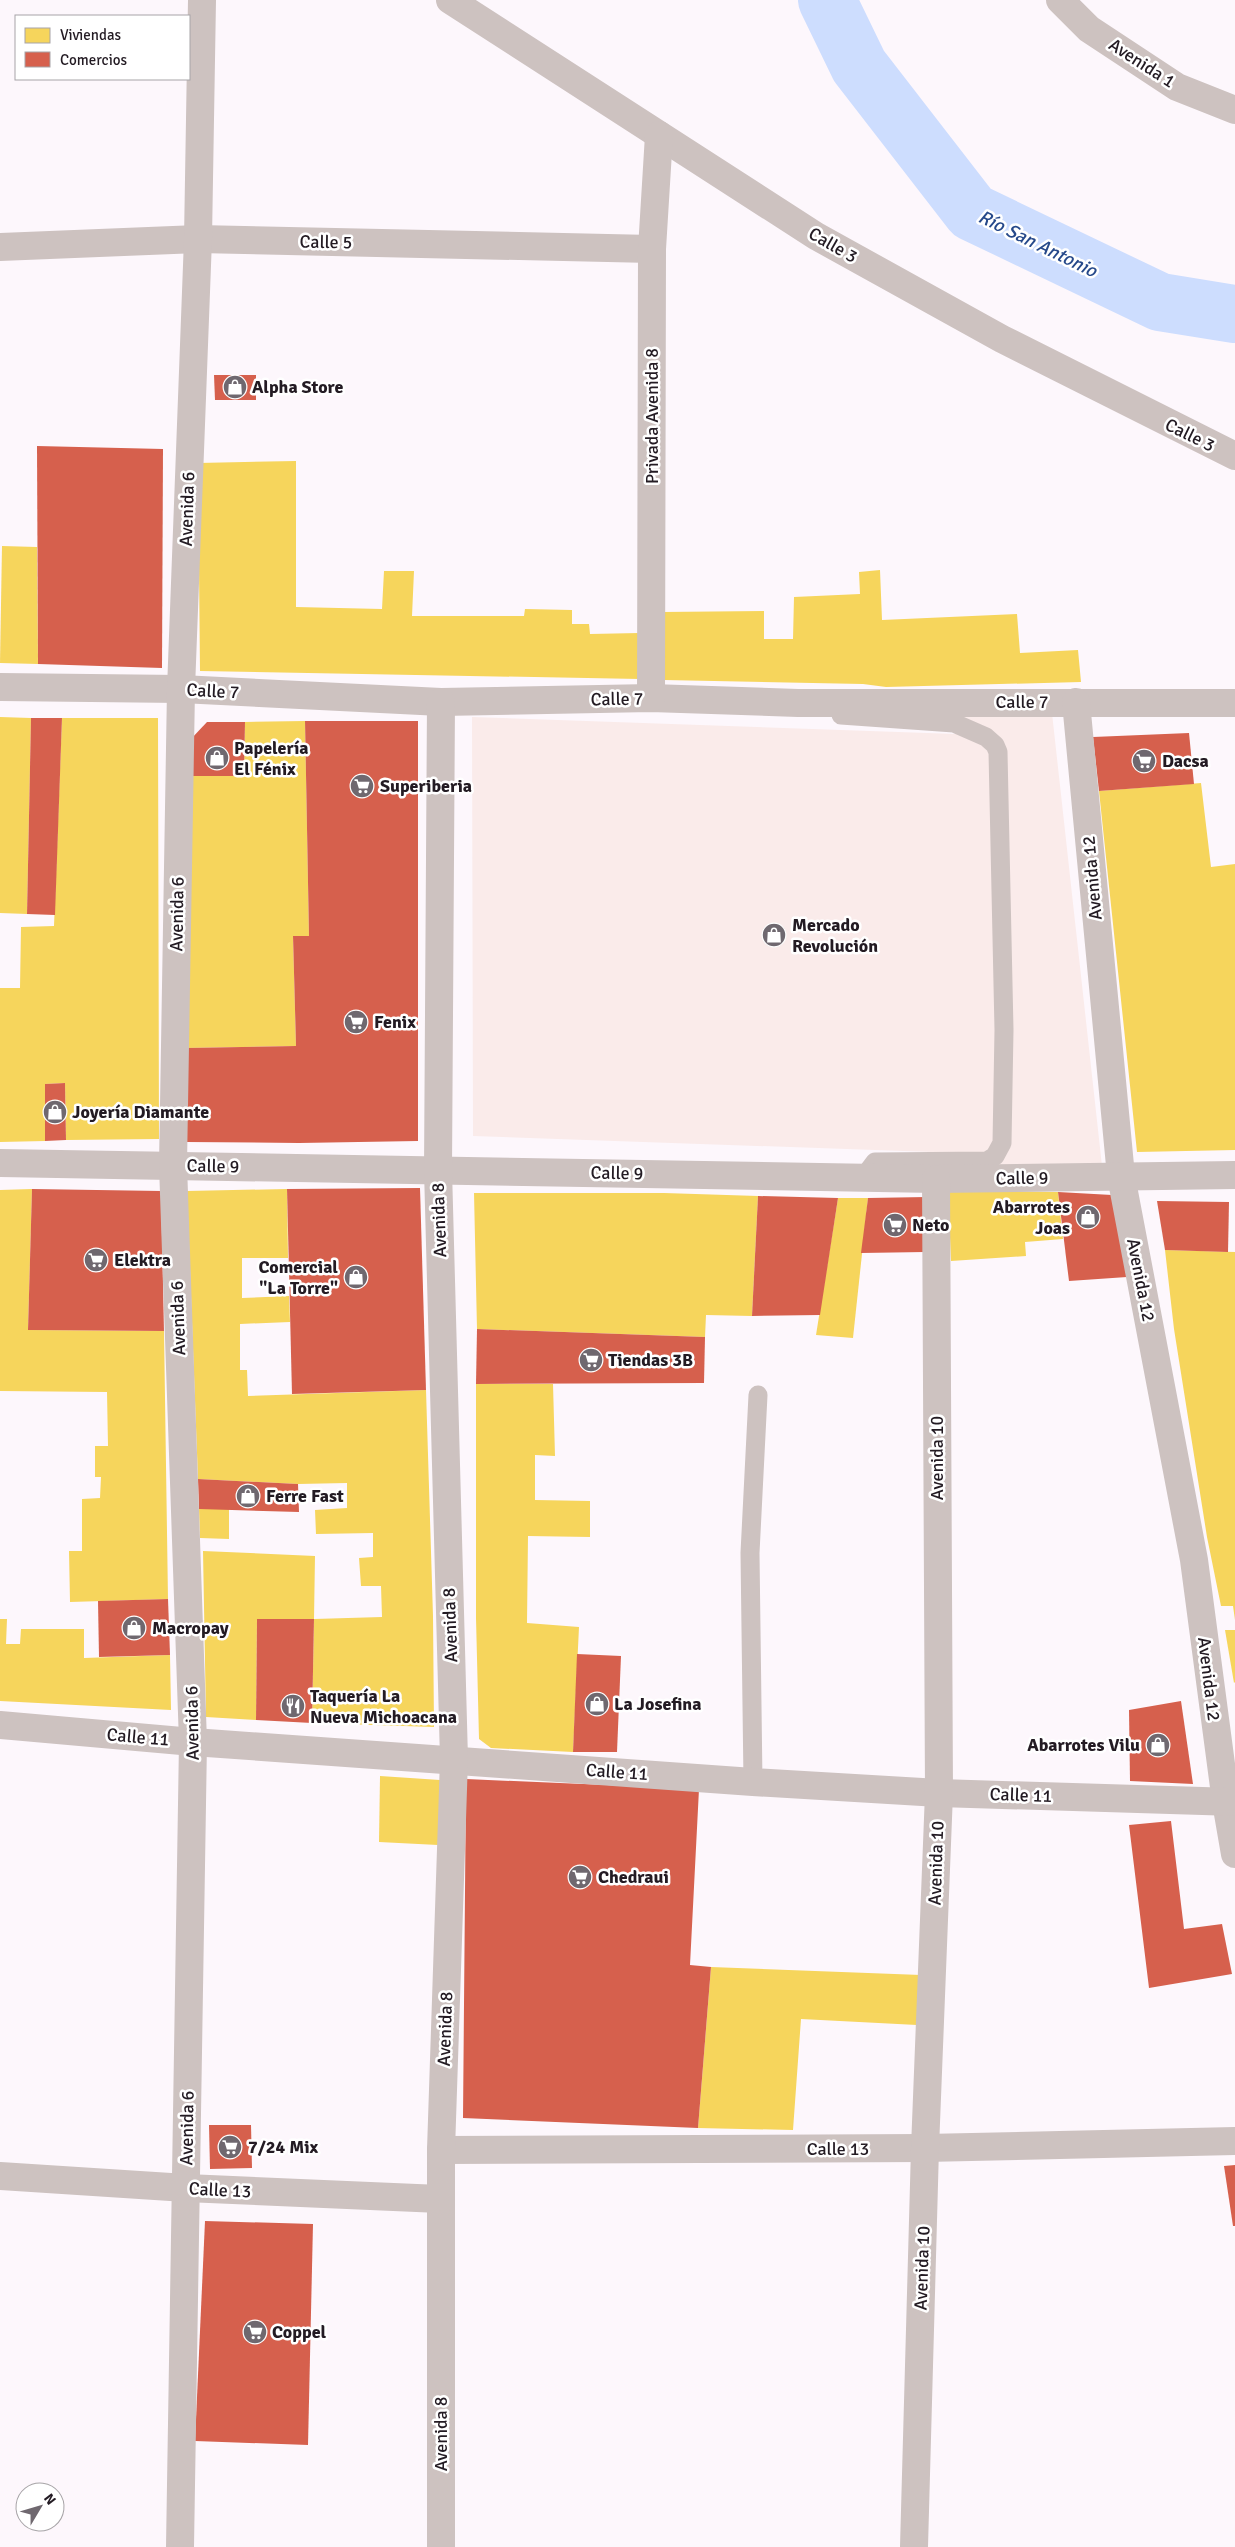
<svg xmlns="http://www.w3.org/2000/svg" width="1235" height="2547" viewBox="0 0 1235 2547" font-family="Signika,sans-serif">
<rect width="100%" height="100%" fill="#fdf7fc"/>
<path fill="#faebea" d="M957 711 1052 713 1102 1166 961 1169 960 1153 473 1136 472 717 956 734Z"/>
<g fill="#f6d55c">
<path d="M296 461V607L382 609 384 571H414L412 616H524L525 609 572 610V624H589L590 634 639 633 640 679 200 671 198 463Z"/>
<path d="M2 546 37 547 38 664 0 663Z"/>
<path d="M880 570 882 620 1017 614 1020 653 1078 650 1081 682 886 687 863 684 664 680 662 612 764 611V639H793L794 597 860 594 859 572Z"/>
<path d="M0 717 31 718 27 914 0 913Z"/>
<path d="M62 718H158L159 1139 66 1140 65 1083 45 1084V1141L0 1142V988H20L21 927 54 926Z"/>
<path d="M305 721 309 936H293L296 1046 186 1048 189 776H244L245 722Z"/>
<path d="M1201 783 1211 867 1235 864V1150L1137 1152 1099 791Z"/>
<path d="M32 1189 28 1330 164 1331 168 1599 70 1602 69 1551H82V1499L100 1498 101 1477H95V1446H108L107 1392 0 1391V1190Z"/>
<path d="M287 1189 288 1258H242V1298L289 1296 290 1322 240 1324V1370H247L248 1396 426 1390 433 1616 434 1727 312 1723 314 1619H257L256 1720 206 1717 203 1551 315 1556 314 1619 382 1617 381 1586H361L359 1558 373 1557V1533L316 1534 315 1510 347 1508V1483L298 1484 198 1479 187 1191Z"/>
<path d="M948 1191 1058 1192 1063 1239 1025 1242 1026 1256 951 1261Z"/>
<path d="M474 1193H664L758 1196 752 1316 706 1315 705 1337 477 1329Z"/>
<path d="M838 1198H868L853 1338 816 1335Z"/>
<path d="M1165 1250 1235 1252V1620L1233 1606H1221L1207 1537 1174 1329Z"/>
<path d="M476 1384H553L555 1456 535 1455V1500L590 1501V1537L528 1536 527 1623 579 1627 573 1752 491 1748 479 1739 476 1618Z"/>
<path d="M199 1509H229V1539L200 1538Z"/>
<path d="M0 1619H7L6 1644H20L21 1629H84V1658L170 1655 171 1710 0 1701Z"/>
<path d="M1225 1630H1235V1682L1234 1683Z"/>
<path d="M380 1776 440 1780 438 1845 379 1842Z"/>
<path d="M711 1967 921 1975 917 2025 801 2019 793 2130 698 2128Z"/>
</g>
<g fill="#d6604d">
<path d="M214 375H256V400H215Z"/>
<path d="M37 446 163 449 162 668 38 664Z"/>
<path d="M31 718H62L55 915 27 914Z"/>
<path d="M305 721H418V1141L299 1143 186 1142V1048L296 1046 293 936H309Z"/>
<path d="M207 722H245L244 776H189L190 740Z"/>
<path d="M1189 733 1194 784 1099 791 1093 737Z"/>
<path d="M65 1083 66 1140 45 1141V1084Z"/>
<path d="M420 1188 426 1390 292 1394 287 1189Z"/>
<path d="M32 1189 161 1191 164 1331 28 1330Z"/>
<path d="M1058 1192 1112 1195 1127 1277 1069 1281Z"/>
<path d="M758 1196 838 1198 820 1315 752 1316Z"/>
<path d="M927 1197 925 1252 861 1253 868 1198Z"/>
<path d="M1157 1201 1229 1202 1228 1252 1165 1250Z"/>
<path d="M477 1329 705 1337 704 1383 476 1384Z"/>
<path d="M198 1479 298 1484 299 1512 199 1509Z"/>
<path d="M168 1599 170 1655 99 1657 98 1601Z"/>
<path d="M257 1619H314L312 1723 256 1720Z"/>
<path d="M577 1654 621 1656 617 1752H573Z"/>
<path d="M1181 1701 1193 1784 1130 1781 1129 1710Z"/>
<path d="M466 1779 699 1789 690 1965 711 1967 698 2128 463 2118Z"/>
<path d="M1171 1821 1184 1929 1222 1924 1232 1974 1149 1988 1129 1825Z"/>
<path d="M209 2125H251L252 2168 210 2169Z"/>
<path d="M1235 2165V2226H1233L1224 2166Z"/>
<path d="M205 2221 313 2224 308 2445 195 2441Z"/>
</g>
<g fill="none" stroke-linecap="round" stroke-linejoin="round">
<path stroke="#cdddfe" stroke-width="58" d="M827 0 859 66 972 212 1160 302 1235 314"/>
<g stroke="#cdc2c0" stroke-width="19">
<path d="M841 715 954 723 986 737 995 745 998 752 1004 1030 1002 1143 995 1156 987 1161 875 1162 863 1178"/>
<path d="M753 1782 750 1553 758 1395"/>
</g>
<g stroke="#cdc2c0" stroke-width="28">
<path d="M450 0 816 236 1002 339 1235 456"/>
<path d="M1060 0 1089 29 1177 87 1235 110"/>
<path d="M0 247 198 239 652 249"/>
<path d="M0 687 181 689 441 702 651 698 798 703H1235"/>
<path d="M651 698 652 249 659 135"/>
<path d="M1076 702 1121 1176 1194 1560 1226 1802 1235 1854"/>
<path d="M0 1163 936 1179 1235 1175"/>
<path d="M0 1725 193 1742 753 1782 939 1793 1235 1802"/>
<path d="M441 2150 925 2148 1235 2141"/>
<path d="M0 2176 186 2188 440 2199"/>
<path d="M180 2547 193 1742 173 1165 181 689 198 239 202 0"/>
<path d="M441 2547V2150L454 1759 438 1170 441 702"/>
<path d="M914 2547 925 2148 939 1793 936 1179"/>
</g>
</g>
<defs>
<g id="shop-disc" transform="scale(1.25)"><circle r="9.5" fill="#6f686f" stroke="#fff"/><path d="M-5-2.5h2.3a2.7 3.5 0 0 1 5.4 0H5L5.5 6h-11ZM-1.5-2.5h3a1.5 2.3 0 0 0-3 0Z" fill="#fff"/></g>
<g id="supermarket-disc" transform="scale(1.25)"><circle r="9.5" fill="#6f686f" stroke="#fff"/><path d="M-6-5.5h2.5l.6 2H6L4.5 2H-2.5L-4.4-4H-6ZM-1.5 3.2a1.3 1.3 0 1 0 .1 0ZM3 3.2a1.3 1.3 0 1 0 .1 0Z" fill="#fff"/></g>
<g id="restaurant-disc" transform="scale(1.25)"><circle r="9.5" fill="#6f686f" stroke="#fff"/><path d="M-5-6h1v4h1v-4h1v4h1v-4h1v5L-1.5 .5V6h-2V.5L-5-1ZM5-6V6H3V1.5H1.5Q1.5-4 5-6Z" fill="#fff"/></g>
</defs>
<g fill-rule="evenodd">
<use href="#shop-disc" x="235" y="387"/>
<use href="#shop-disc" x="217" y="758"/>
<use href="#supermarket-disc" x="1144" y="761"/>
<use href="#supermarket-disc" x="362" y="786"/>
<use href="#shop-disc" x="774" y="935"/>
<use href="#supermarket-disc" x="356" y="1022"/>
<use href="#shop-disc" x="55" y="1112"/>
<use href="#shop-disc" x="1088" y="1217"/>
<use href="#supermarket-disc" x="895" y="1225"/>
<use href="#supermarket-disc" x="96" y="1260"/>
<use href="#shop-disc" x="356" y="1277"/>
<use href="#supermarket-disc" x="591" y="1360"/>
<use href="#shop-disc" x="248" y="1496"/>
<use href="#shop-disc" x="134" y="1628"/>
<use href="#shop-disc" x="597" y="1704"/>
<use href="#restaurant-disc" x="293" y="1706"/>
<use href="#shop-disc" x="1158" y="1745"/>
<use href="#supermarket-disc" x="580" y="1877"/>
<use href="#supermarket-disc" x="230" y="2147"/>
<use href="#supermarket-disc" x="255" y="2332"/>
</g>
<g text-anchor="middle" stroke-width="5" stroke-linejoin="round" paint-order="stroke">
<g font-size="18" fill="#231b23" stroke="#fff">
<text transform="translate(1142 63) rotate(33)" y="6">Avenida 1</text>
<text transform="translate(326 242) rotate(1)" y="6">Calle 5</text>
<text transform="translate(833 245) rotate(30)" y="6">Calle 3</text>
<text transform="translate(652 416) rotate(-90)" y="6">Privada Avenida 8</text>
<text transform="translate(1190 435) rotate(26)" y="6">Calle 3</text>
<text transform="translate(187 509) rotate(-88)" y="6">Avenida 6</text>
<text transform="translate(213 691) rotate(3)" y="6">Calle 7</text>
<text transform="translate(617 699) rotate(-1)" y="6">Calle 7</text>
<text x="1022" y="708">Calle 7</text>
<text transform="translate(1092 878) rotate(-95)" y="6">Avenida 12</text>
<text transform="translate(177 914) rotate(-89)" y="6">Avenida 6</text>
<text transform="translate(213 1166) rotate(1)" y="6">Calle 9</text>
<text transform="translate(617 1173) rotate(1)" y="6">Calle 9</text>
<text transform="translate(1022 1178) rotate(-1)" y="6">Calle 9</text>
<text transform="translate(439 1220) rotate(-92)" y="6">Avenida 8</text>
<text transform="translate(1141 1280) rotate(79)" y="6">Avenida 12</text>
<text transform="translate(178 1318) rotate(-92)" y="6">Avenida 6</text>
<text transform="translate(937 1458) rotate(-90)" y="6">Avenida 10</text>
<text transform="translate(450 1625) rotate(-92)" y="6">Avenida 8</text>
<text transform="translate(1209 1679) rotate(83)" y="6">Avenida 12</text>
<text transform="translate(192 1723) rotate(-91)" y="6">Avenida 6</text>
<text transform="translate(138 1737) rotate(5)" y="6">Calle 11</text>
<text transform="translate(617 1772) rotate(4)" y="6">Calle 11</text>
<text transform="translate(1021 1795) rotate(2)" y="6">Calle 11</text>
<text transform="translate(936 1863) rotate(-88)" y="6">Avenida 10</text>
<text transform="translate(445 2029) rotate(-88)" y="6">Avenida 8</text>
<text transform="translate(187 2128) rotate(-89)" y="6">Avenida 6</text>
<text x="838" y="2155">Calle 13</text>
<text transform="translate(220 2190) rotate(3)" y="6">Calle 13</text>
<text transform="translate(922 2268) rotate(-88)" y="6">Avenida 10</text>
<text transform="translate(441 2434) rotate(-90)" y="6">Avenida 8</text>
</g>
<g font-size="18" font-weight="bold" fill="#231b23" stroke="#fff" text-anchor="start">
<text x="252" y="393">Alpha Store</text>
<text x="234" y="754">Papelería<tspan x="234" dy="21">El Fénix</tspan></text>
<text x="1162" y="767">Dacsa</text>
<text x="380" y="792">Superiberia</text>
<text x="792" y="931">Mercado<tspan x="792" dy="21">Revolución</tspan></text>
<text x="374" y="1028">Fenix</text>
<text x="72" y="1118">Joyería Diamante</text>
<text x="1070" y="1213" text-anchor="end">Abarrotes<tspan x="1070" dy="21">Joas</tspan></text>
<text x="912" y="1231">Neto</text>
<text x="114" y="1266">Elektra</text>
<text x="338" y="1273" text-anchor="end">Comercial<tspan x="338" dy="21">"La Torre"</tspan></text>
<text x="608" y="1366">Tiendas 3B</text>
<text x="266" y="1502">Ferre Fast</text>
<text x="152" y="1634">Macropay</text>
<text x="310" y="1702">Taquería La<tspan x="310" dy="21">Nueva Michoacana</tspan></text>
<text x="614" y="1710">La Josefina</text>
<text x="1140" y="1751" text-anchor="end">Abarrotes Vilu</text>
<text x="598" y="1883">Chedraui</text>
<text x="248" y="2153">7/24 Mix</text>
<text x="272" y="2338">Coppel</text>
</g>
<g font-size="19" font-style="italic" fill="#26498a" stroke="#fff">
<text transform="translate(1038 243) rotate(26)" y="7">Río San Antonio</text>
</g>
</g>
<rect x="15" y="15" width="175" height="65" fill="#ffffff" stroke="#a7a4a7"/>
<rect x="25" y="28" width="25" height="15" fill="#f6d55c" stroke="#a7a4a7"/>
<text x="60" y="40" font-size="15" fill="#231b23">Viviendas</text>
<rect x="25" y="52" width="25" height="15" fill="#d6604d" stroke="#a7a4a7"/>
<text x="60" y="65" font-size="15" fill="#231b23">Comercios</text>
<g transform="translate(40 2507) rotate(52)"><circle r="24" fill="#ffffff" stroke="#a7a4a7"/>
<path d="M0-4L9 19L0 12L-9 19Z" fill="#6f686f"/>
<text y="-8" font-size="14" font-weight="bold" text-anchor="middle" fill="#231b23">N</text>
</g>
</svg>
